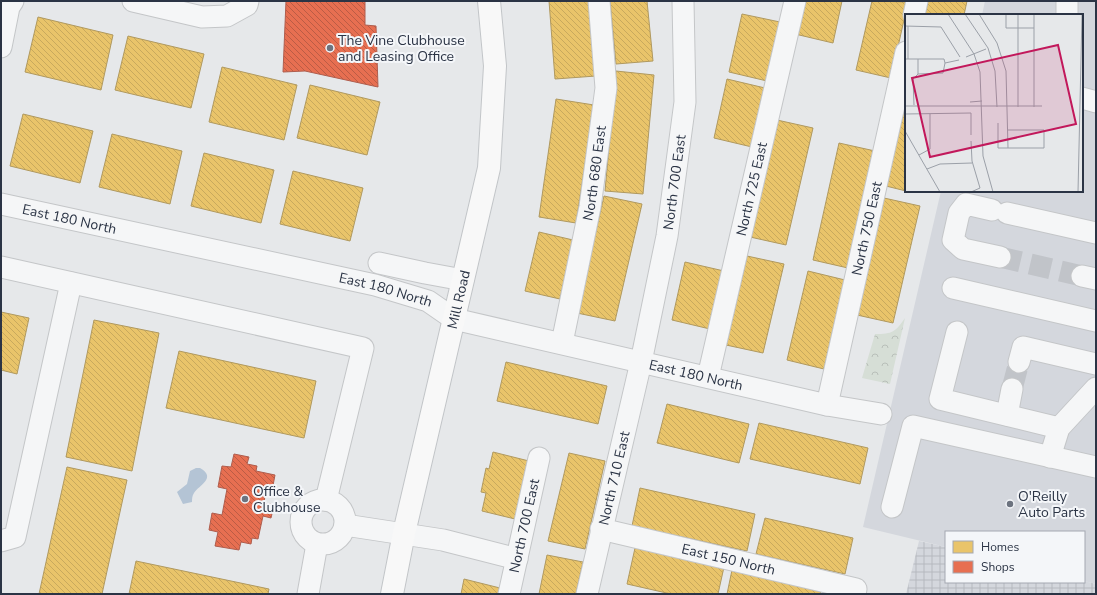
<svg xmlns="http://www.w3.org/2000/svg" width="1097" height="595" viewBox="0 0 1097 595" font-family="'Nunito Sans',sans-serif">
<defs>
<pattern id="industrial-grid" width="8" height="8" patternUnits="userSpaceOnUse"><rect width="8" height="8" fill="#d4d7dd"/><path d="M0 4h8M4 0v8" fill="none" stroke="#b6b9bf"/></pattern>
<pattern id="forest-crowns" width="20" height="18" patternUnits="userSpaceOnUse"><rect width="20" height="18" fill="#d6ded6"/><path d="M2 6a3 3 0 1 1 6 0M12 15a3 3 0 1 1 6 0" fill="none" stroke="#b8bfb9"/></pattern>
<pattern id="homes-back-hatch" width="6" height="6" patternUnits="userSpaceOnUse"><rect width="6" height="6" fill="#e9c46a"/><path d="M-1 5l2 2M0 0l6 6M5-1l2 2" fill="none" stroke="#c8a95d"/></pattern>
<pattern id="shops-back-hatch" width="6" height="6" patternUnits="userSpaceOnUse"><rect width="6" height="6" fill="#e76f51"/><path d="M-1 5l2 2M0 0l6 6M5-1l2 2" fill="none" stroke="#bb5c45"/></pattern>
</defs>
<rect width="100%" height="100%" fill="#e6e8ea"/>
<path fill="#d4d7dd" d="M985 1H1096V584L1084 581V532H946V547L863 527 941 191H1082V15H982Z"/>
<path fill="url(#industrial-grid)" d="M919 541 946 547V582H1084V581L1096 584V594H906Z"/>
<path fill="url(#forest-crowns)" d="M905 318 890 384 862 378 875 334C893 334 895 332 905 318Z"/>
<path fill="#b4c4d5" d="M196 468H200C217 478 199 485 194 493 192 496 192 499 192 502L183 504 177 492 187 484 190 471Z"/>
<g fill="url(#homes-back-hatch)" stroke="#b0995f">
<path d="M549 1H590L596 76 555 79Z"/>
<path d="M610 1H647L653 61 616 64Z"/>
<path d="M802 1H842L833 43 795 34Z"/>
<path d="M872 1 908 2 891 78 856 70Z"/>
<path d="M928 1H967L964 15H925Z"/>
<path d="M742 14 780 22 767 81 729 72Z"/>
<path d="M38 17 113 35 101 90 25 72Z"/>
<path d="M128 36 204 54 191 108 115 90Z"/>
<path d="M222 67 297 85 284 140 209 122Z"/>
<path d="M616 71 654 75 643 194 605 191Z"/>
<path d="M727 79 765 88 752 147 714 138Z"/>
<path d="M310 85 380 102 367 155 297 138Z"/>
<path d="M556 99 594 105 576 223 539 217Z"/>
<path d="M906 101V191L886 186Z"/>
<path d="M23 114 93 131 80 183 10 166Z"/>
<path d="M777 120 813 128 786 245 750 237Z"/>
<path d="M112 134 182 151 170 204 99 187Z"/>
<path d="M839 143 875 151 848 268 813 260Z"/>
<path d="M204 153 274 170 261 223 191 206Z"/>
<path d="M293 171 363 188 350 241 280 224Z"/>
<path d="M604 196 642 204 615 321 577 313Z"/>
<path d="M884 198 920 206 893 323 857 315Z"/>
<path d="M539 232 573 240 560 299 525 291Z"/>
<path d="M747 256 784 264 763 353 726 345Z"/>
<path d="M685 262 724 271 710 329 672 320Z"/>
<path d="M808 271 845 280 824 369 787 360Z"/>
<path d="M1 312 29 318 17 374 1 370Z"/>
<path d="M94 320 159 333 132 471 66 457Z"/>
<path d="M179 351 316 381 304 438 166 408Z"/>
<path d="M506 362 607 386 598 424 497 401Z"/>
<path d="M667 404 749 424 739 463 657 443Z"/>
<path d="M759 423 868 448 860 484 750 459Z"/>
<path d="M493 452 529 461 515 519 482 511 486 493 481 492 486 468 489 469Z"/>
<path d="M569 453 605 461 585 549 548 541Z"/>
<path d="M67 467 127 480 102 594H39Z"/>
<path d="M640 488 755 514 747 551 632 526Z"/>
<path d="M765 518 853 538 845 574 756 554Z"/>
<path d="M635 548 724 567 718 594H671L627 584Z"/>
<path d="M547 555 583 562 576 594H539Z"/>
<path d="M136 561 269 589 268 594H129Z"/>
<path d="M732 570 821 590 820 594H727Z"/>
<path d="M464 579 500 588 498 594H461Z"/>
</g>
<g fill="url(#shops-back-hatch)" stroke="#af5d4d">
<path d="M286 1H365V25L376 26 378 87 305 71 283 72Z"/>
<path d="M234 454 249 457 247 464 257 466 256 471 275 475 271 496 265 495 264 503 274 505 271 518 263 516 258 539 252 538 251 544 241 542 239 550 215 546 218 532 209 530 212 513 222 515 227 489 218 487 222 466 231 467Z"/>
</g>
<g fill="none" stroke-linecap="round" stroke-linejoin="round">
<g stroke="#c1c4c9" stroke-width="21" stroke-dasharray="21 10" stroke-linecap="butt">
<path d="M1000 257 1082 276"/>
<path d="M1012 389 1019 362"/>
</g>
<g stroke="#c4c6c8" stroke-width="23">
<g id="minor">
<path d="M133 1 202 17 227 16 247 5 248 1"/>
<path d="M1067 1V15"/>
<path d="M914 15 917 1"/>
<path d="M1 47 9 7 13 1"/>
<path d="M1082 98 1096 102"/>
<path id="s1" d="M1 204 375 285 428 301 454 319 827 405 881 414"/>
<path d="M992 210 966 204 959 213 953 240 963 249 1000 257"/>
<path d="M1007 213 1096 233"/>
<path d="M379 263 425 273 463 280"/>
<path d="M1 267 363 348 326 500"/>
<path d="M1082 276 1096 279"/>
<path d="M953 288 1096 321"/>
<path d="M957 332 940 399 1059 428"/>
<path id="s2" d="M562 343 590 207 606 88 599 1"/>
<path d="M1019 362 1023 347 1096 364"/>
<path id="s3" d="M708 377 795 1"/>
<path id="s4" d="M827 405 906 52"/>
<path d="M1007 415 1012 389"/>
<path d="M1050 457 1059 428 1096 388"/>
<circle cx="323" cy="522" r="22"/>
<path d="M892 507 913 426 1096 467"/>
<path d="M345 525 443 540 517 559"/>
<path id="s5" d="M601 529 856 589 855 594"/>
<path d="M1 541 15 537 71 283"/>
<path d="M308 594 317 544"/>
<path id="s6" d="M509 594 539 458"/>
<path id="s7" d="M587 594 641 362 667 236 685 102 683 1"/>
</g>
</g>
<g stroke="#c2c5c8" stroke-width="24">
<g id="major">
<path id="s8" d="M392 594 404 533 489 168 495 66 489 1"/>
</g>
</g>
<use href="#minor" stroke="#f5f6f7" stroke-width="21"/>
<use href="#major" stroke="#f8f8f8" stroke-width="22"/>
</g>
<g fill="#6c737f" stroke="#f4f6f9" stroke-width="1.5">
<circle cx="330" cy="48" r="4"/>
<circle cx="245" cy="499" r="4"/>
<circle cx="1010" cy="504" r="4"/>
</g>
<g text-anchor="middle" stroke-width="4" stroke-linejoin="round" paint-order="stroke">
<g font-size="14" fill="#2b3445" stroke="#f4f6f9" text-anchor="start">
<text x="338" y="45">The Vine Clubhouse<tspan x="338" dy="16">and Leasing Office</tspan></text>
<text x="253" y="496">Office &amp;<tspan x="253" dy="16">Clubhouse</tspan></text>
<text x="1018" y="501">O'Reilly<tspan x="1018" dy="16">Auto Parts</tspan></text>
</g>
<g font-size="14" fill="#2b3445" stroke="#f4f6f9">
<text dy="5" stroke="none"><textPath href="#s2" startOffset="173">North 680 East</textPath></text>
<text dy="5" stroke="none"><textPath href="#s7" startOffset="421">North 700 East</textPath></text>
<text dy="5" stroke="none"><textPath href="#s3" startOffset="193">North 725 East</textPath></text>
<text dy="5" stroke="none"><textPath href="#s1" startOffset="70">East 180 North</textPath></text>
<text dy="5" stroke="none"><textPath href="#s4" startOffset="181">North 750 East</textPath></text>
<text dy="5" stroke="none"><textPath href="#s1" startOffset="394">East 180 North</textPath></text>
<text dy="5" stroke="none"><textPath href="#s8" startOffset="302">Mill Road</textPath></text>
<text dy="5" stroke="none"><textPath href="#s1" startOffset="718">East 180 North</textPath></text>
<text dy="5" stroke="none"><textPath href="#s7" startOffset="119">North 710 East</textPath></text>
<text dy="5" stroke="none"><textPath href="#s6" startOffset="70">North 700 East</textPath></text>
<text dy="5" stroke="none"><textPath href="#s5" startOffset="131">East 150 North</textPath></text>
</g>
</g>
<g transform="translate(905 14)">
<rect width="178" height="178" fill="#e6e8ea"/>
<path fill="none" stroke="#9ba0a8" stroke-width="1" d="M43 0 69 40 75 58 78 142 88 178M60 0 83 34 90 57 92 93M74 0 92 29 101 57 103 134M101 0V14H129M113 0V93M129 0V93M0 12 36 13 55 43M3 12V45M61 43 81 35M0 45H39L40 49M40 49 54 46M13 60 38 59 40 49M65 88 77 87M9 91 8 65 13 60V45M0 92H137M0 100 66 99V121M93 109V134H139V116H103M0 117 35 178M14 141 25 135V100M22 155 35 150 67 149M66 178 75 174 67 147 66 127M173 178 177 0"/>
<path fill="#c2185b" fill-opacity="0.15" stroke="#c2185b" stroke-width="2" d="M153 31 171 110 25 143 7 64Z"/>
<rect width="178" height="178" fill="none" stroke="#2b3445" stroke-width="2"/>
</g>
<rect width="1097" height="595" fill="none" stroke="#2b3445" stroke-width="4"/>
<rect x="945" y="531" width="140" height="52" fill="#f4f6f9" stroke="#a4a8b1"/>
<rect x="953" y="541" width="20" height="12" fill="#e9c46a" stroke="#a4a8b1"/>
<text x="981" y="551" font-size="12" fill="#2b3445">Homes</text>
<rect x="953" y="561" width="20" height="12" fill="#e76f51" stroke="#a4a8b1"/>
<text x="981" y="571" font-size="12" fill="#2b3445">Shops</text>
</svg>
